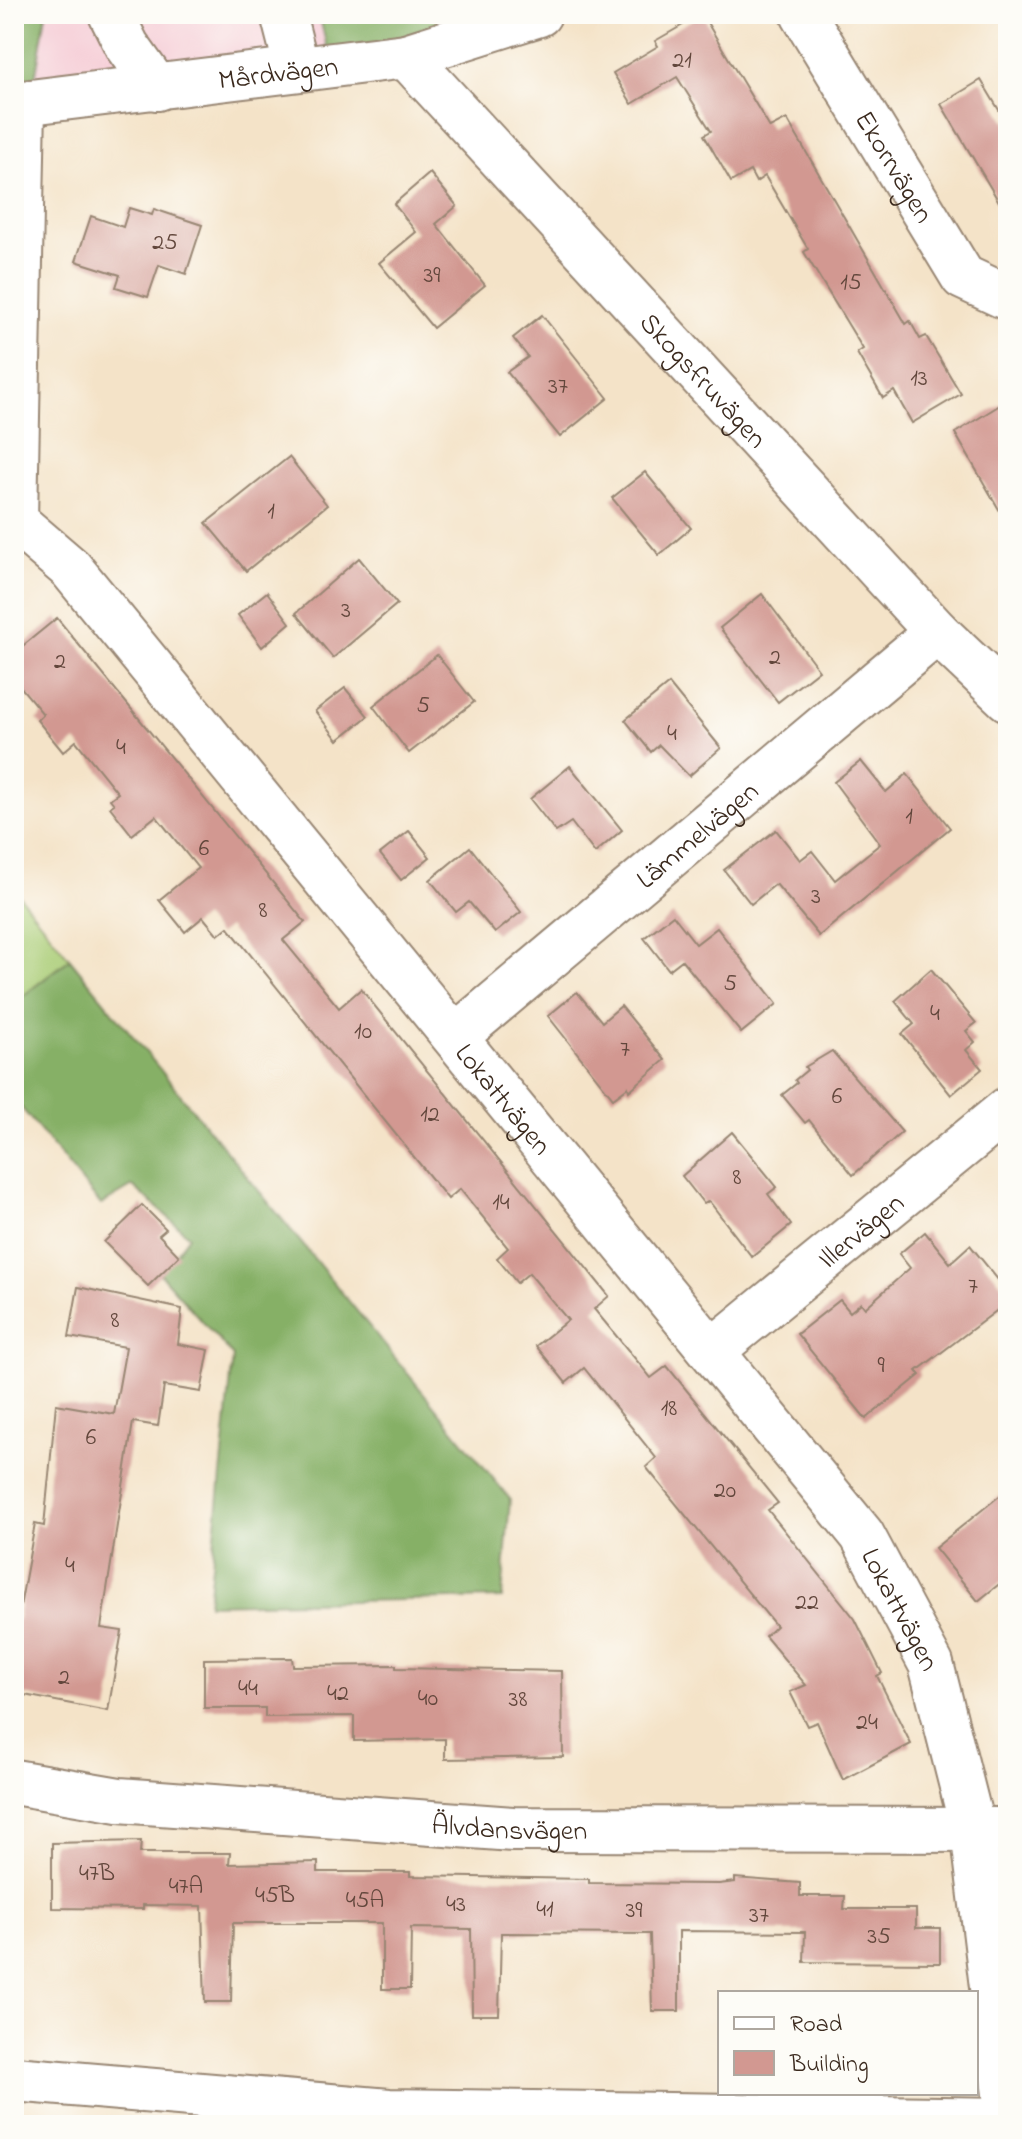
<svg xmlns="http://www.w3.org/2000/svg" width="1022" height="2139" viewBox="0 0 1022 2139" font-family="'Indie Flower',sans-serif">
<rect width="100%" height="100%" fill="#fdfcf7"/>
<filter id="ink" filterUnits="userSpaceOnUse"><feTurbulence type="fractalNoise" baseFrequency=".0125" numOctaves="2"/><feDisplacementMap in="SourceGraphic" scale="16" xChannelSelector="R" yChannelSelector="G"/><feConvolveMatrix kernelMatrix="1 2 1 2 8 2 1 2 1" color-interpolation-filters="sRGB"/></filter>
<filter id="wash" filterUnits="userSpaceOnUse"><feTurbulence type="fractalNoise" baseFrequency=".006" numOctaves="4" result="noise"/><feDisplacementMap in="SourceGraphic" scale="32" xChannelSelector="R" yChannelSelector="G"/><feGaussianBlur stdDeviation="1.8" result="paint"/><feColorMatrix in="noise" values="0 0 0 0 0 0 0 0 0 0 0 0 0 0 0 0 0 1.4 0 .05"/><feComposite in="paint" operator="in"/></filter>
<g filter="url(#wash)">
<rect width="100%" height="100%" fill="#f4e3c8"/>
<path fill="#f6cfd8" d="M46 14H319L330 60 32 97Z"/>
<path fill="#a9cc75" stroke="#727b4a" stroke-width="2" d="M14 889 70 959 14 1003Z"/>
<g fill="#86b066" stroke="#606d42" stroke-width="2">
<path d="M14 14H46L32 97 14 95Z"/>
<path d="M319 14H478L330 60Z"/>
<path d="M70 959 510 1499 502 1598 208 1604 233 1356 160 1274 189 1236 133 1186 101 1205 14 1099V1003Z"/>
</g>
<g id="blocks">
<g fill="#d29891">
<path d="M702 14 770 128 787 119 906 324 910 321 920 339 926 336 961 394 912 423 894 391 883 398 857 353 863 349 804 252 808 249 765 176 756 182 750 171 731 182 704 135 711 131 677 77 632 104 613 73 658 46 655 41Z"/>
<path d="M981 80 1008 125V217L941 104Z"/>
<path d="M430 173 457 206 436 224 485 285 433 328 379 263 416 232 394 204Z"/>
<path d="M129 208 152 215 154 209 202 225 186 274 159 265 148 297 116 287 120 275 76 261 91 216 123 227Z"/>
<path d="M542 315 608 398 560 437 507 372 528 357 513 338Z"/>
<path d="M1008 400V525L955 433Z"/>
<path d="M289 457 327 505 246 571 206 523Z"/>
<path d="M645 472 691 528 659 555 612 498Z"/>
<path d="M359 558 397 604 333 658 296 613Z"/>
<path d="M267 592 290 623 262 647 238 615Z"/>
<path d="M762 594 819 670 778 702 720 628Z"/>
<path d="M57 618 305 922 283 940 339 1008 361 989 609 1296 594 1309 651 1378 667 1366 778 1503 768 1510 855 1619 882 1673 877 1676 911 1744 843 1780 817 1722 807 1726 790 1692 806 1685 765 1636 776 1626 646 1467 656 1458 584 1368 566 1383 536 1346 568 1320 529 1273 517 1283 497 1258 508 1248 460 1189 448 1199 228 927 218 935 203 917 185 932 159 900 198 868 156 816 132 835 110 807 114 804 110 799 118 793 76 741 63 752 37 720 43 714 14 679V653Z"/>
<path d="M437 655 474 702 409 753 373 706Z"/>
<path d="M669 684 721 748 689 776 659 745 651 752 625 720Z"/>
<path d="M345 688 368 716 338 740 315 711Z"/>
<path d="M861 761 886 792 907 774 950 828 819 936 776 884 751 904 724 870 776 830 800 860 812 851 835 880 880 844 834 782Z"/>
<path d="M570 766 622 830 595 853 571 822 556 832 530 799Z"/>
<path d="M409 831 430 857 401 880 380 854Z"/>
<path d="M470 847 521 912 495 933 469 902 456 912 430 880Z"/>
<path d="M673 915 696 944 717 928 777 1004 741 1033 682 960 669 970 644 938Z"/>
<path d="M931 969 976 1023 966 1031 975 1042 966 1050 982 1069 951 1095 902 1034 914 1024 895 1001Z"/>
<path d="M577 992 602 1022 621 1006 665 1060 629 1091 628 1087 613 1098 548 1016Z"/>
<path d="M832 1051 902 1132 853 1175 809 1120 805 1123 782 1095 797 1083 795 1080 807 1070 805 1067Z"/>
<path d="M732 1132 777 1187 768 1194 791 1225 752 1257 709 1201 704 1204 682 1176Z"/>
<path d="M142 1205 166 1229 159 1235 179 1256 148 1286 104 1242Z"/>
<path d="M925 1232 950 1263 970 1245 1008 1292V1302L917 1371 920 1375 866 1419 797 1334 840 1300 850 1312 861 1303 865 1308 910 1268 899 1254Z"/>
<path d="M78 1287 182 1309 178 1344 209 1350 201 1392 164 1386 158 1426 133 1422 101 1628 122 1631 108 1711 14 1693V1640L35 1524 44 1526 56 1404 114 1414 126 1347 69 1337Z"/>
<path d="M1008 1489V1577L978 1601 935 1548Z"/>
<path d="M292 1658 293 1666 396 1665V1668L562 1671 563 1757 445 1759V1739L354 1741V1716L265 1717V1708H204V1659Z"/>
<path d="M141 1841 140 1853H230L229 1864 318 1862V1872H410V1876L589 1879V1883L719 1884 735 1882V1878L800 1883V1896H845L844 1909H916V1928H940V1963L804 1962 805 1932 679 1931V2011H652L650 1934 501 1933 499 2015H472L471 1929 411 1928 410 1989H382V1923H233L231 2002H205L202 1906 143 1905V1909L52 1908V1843Z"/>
</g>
</g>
</g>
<g filter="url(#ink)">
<use href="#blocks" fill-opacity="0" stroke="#988673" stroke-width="2"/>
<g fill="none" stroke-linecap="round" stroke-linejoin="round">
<g stroke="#988673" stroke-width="48">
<g id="minor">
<path d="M111 14 127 46 157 88"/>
<path d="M283 14 297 69"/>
<path id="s1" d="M803 14 963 277 1008 298"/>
<path id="s2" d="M406 56 937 632 1008 699"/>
<path id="s3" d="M14 104 406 56 539 14"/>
<path id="s4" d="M23 105 15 521 71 569 862 1535 931 1664 973 1830 1008 2119"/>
<path id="s5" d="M456 1036 937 632"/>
<path id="s6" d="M713 1350 1008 1109"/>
<path id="s7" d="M14 1782 119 1800 513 1829 1008 1830"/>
<path d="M14 2079 389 2111 1008 2120"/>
</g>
</g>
<use href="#minor" stroke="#fff" stroke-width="44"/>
</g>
</g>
<g text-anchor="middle" stroke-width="6" stroke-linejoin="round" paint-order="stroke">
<g font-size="24" fill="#61463b">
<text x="682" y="67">21</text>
<text x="165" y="249">25</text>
<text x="432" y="282">39</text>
<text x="851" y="289">15</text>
<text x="919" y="385">13</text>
<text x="558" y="393">37</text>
<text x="271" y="518">1</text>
<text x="346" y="617">3</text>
<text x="775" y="664">2</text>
<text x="60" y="668">2</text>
<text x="423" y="712">5</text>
<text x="672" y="740">4</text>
<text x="121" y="754">4</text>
<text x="909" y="823">1</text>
<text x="204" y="855">6</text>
<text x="816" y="903">3</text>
<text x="263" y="917">8</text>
<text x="730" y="990">5</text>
<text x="935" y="1020">4</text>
<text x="363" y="1038">10</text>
<text x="625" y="1056">7</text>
<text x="837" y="1103">6</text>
<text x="430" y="1121">12</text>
<text x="737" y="1184">8</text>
<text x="501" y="1209">14</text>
<text x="973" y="1293">7</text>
<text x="115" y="1327">8</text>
<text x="881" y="1372">9</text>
<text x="669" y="1415">18</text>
<text x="91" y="1444">6</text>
<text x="725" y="1497">20</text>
<text x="70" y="1572">4</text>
<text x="807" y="1609">22</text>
<text x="64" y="1684">2</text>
<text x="248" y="1695">44</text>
<text x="338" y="1700">42</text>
<text x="428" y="1705">40</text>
<text x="518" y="1706">38</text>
<text x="867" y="1729">24</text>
<text x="97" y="1880">47B</text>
<text x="186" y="1893">47A</text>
<text x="275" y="1902">45B</text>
<text x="365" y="1907">45A</text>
<text x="456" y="1911">43</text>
<text x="545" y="1916">41</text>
<text x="634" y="1917">39</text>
<text x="759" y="1922">37</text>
<text x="879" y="1943">35</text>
</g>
<g font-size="28" fill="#3b2a1e" stroke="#fdfcf7">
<text dy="10" stroke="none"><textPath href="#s3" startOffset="266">Mårdvägen</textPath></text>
<text dy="10" stroke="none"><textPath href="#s1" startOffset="178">Ekorrvägen</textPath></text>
<text dy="10" stroke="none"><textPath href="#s2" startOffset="440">Skogsfruvägen</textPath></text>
<text dy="10" stroke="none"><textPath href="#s5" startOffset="314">Lämmelvägen</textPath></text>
<text dy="10" stroke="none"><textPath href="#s4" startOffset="1174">Lokattvägen</textPath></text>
<text dy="10" stroke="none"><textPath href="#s6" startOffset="190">Illervägen</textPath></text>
<text dy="10" stroke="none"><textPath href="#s4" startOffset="1822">Lokattvägen</textPath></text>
<text dy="10" stroke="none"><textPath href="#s7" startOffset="498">Älvdansvägen</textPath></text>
</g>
</g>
<rect width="1022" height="2139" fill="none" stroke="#fdfcf7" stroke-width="48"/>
<rect x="718" y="1991" width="260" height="104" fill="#fdfcf7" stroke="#afa8a0" stroke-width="2"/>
<rect x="734" y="2017" width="40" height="12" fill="#ffffff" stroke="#afa8a0" stroke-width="2"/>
<text x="790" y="2031" font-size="24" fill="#3b2a1e">Road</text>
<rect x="734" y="2051" width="40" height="24" fill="#d29891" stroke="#afa8a0" stroke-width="2"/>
<text x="790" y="2071" font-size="24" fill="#3b2a1e">Building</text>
</svg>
